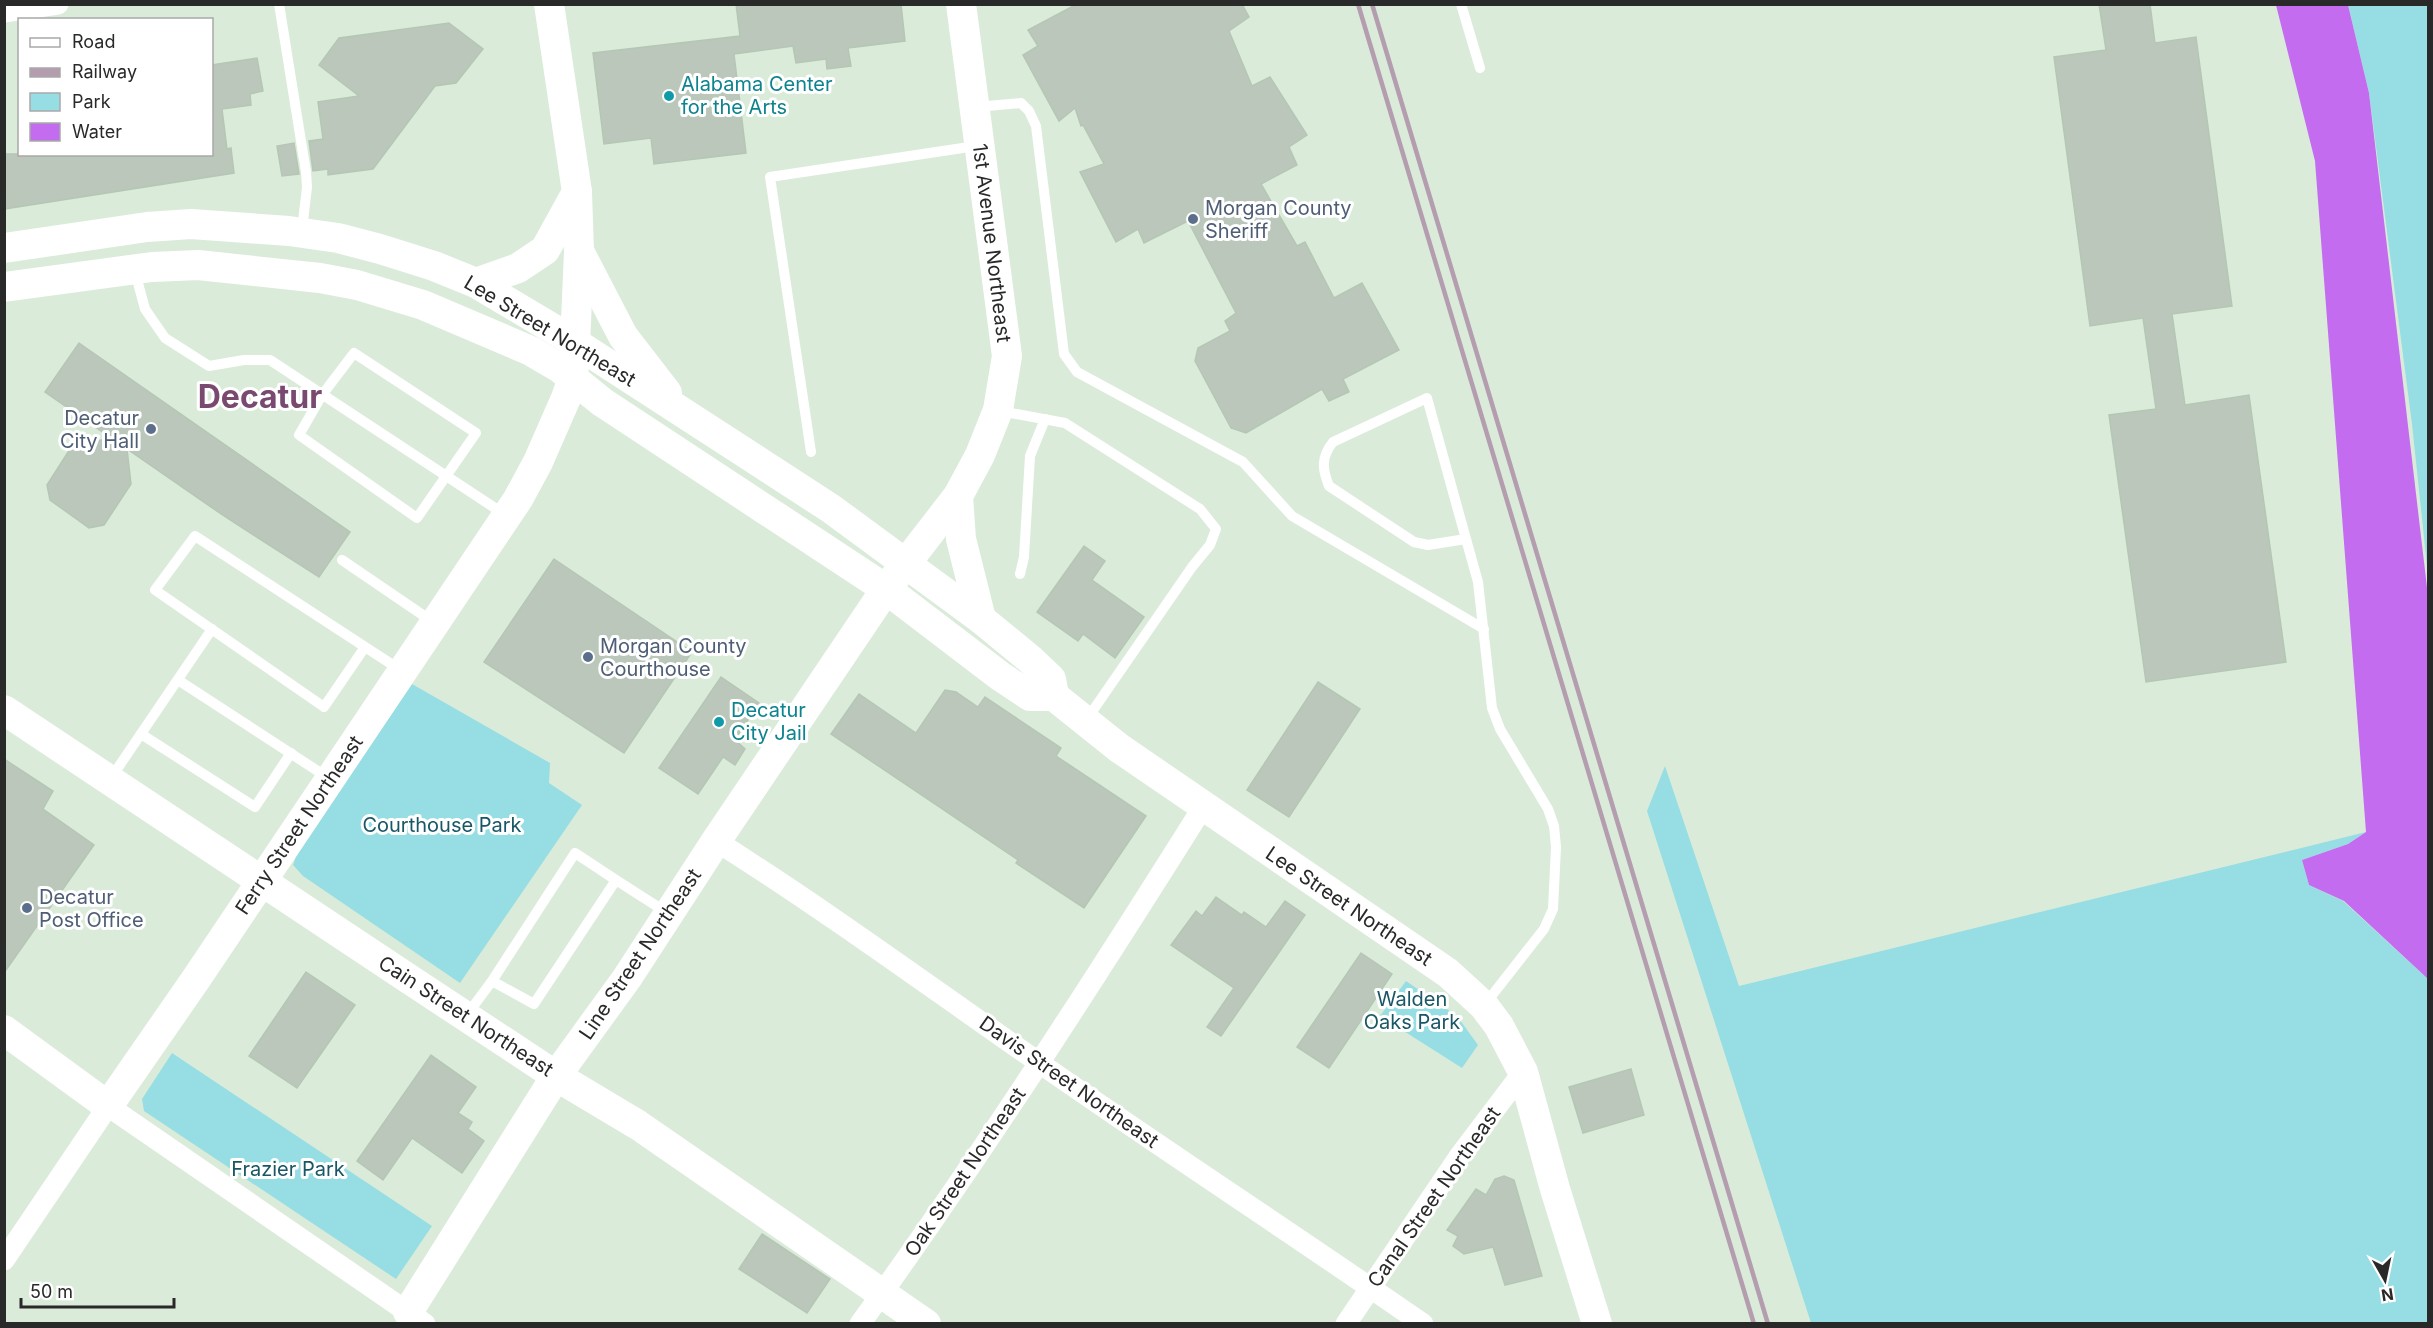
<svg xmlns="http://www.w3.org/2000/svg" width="2433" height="1328" viewBox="0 0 2433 1328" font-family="Inter,sans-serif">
<rect width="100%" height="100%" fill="#dbebda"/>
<g fill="#96dee3">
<path d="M2348 5H2428V575L2412 424 2369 93Z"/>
<path d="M412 684 550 763 549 783 582 805 460 983 303 876 293 865 298 851Z"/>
<path d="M1665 766 1739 986 2366 832 2348 844 2302 860 2309 885 2343 901 2428 979V1323H1811L1647 811Z"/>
<path d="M1406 981 1457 1016 1478 1045 1462 1068 1380 1016Z"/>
<path d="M172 1053 432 1226 396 1279 144 1111 142 1099Z"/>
</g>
<path fill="#c46cef" d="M2276 5H2348L2369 93 2428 596V979L2344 901 2309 885 2302 860 2348 844 2366 832 2315 161Z"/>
<g fill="#bac7ba" stroke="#b4c7b5" stroke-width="1.5">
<path d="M736 4H901L905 41 848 48 851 66 827 69 826 59 796 63 793 46 734 54 746 153 654 164 651 138 604 144 593 53 740 36Z"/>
<path d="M1077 4H1242L1249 17 1229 31 1252 86 1270 77 1307 135 1289 147 1297 165 1261 184 1297 246 1305 242 1334 298 1362 283 1399 350 1343 379 1349 392 1329 401 1322 389 1246 433 1231 428 1195 361 1198 348 1230 331 1225 321 1236 313 1188 221 1144 243 1138 229 1116 242 1080 172 1104 164 1083 125 1081 126 1075 108 1059 121 1023 55 1038 46 1028 30Z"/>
<path d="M2099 4H2150L2155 43 2196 37 2232 306 2172 314 2185 405 2249 395 2286 662 2146 682 2109 415 2156 409 2143 318 2090 326 2054 57 2106 50Z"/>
<path d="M449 23 483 49 456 83 435 86 373 169 328 175V169L313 171 309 141 323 139 318 102 359 96 319 65 339 38Z"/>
<path d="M257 58 263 91 250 94 251 105 222 109 227 149 231 148 234 173 4 209V154H212V65Z"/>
<path d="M294 143 299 174 282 176 277 146Z"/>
<path d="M79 343 350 532 319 577 224 516 127 449 131 484 104 525 89 528 50 500 47 485 72 446 111 438 45 392Z"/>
<path d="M1084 546 1105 561 1092 580 1144 617 1115 658 1083 634 1078 641 1037 612Z"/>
<path d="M554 559 692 652 624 753 484 662Z"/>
<path d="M721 677 759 703 735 740 745 749 735 765 723 757 698 794 659 768Z"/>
<path d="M1318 682 1360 709 1289 817 1247 790Z"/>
<path d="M945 690 956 692 978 707 985 697 1061 748 1056 756 1146 816 1084 908 1016 863 1018 860 831 734 859 694 916 733Z"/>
<path d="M4 759 53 791 43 809 94 845 4 973Z"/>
<path d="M1216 897 1242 915 1244 912 1266 927 1285 901 1305 915 1221 1036 1207 1027 1234 988 1171 945 1196 911 1202 916Z"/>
<path d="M1361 953 1392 974 1329 1068 1297 1047Z"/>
<path d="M306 972 355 1005 297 1088 249 1056Z"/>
<path d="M431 1055 476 1087 458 1113 472 1122 468 1129 484 1141 462 1173 412 1138 383 1180 357 1161Z"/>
<path d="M1631 1069 1644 1115 1583 1133 1569 1087Z"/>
<path d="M1504 1176 1514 1180 1542 1276 1505 1285 1493 1247 1464 1254 1453 1246 1458 1236 1447 1230 1476 1189 1486 1195 1495 1179Z"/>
<path d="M762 1234 830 1279 807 1313 739 1269Z"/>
</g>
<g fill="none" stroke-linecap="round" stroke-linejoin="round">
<g stroke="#fff" stroke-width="10">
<path d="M279 4 306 172 307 187 302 230"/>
<path d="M1461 4 1480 68"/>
<path d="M976 107 1021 103 1029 111 1036 126 1064 354 1077 372 1243 462 1292 516 1484 629"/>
<path d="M135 272 145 309 165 338 209 366 244 360H270L504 514"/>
<path d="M354 353 476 433 417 518 299 435 322 395Z"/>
<path d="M1000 411 1065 423 1200 509 1216 529 1210 545 1192 567 1087 719"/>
<path d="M811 452 770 177 976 146"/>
<path d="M1466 539 1427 398 1333 442C1321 457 1322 469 1329 486L1414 542 1428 545 1466 539 1478 582 1492 708 1500 729 1548 809 1554 826 1556 847 1553 909 1544 929 1486 1003"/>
<path d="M342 560 433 622"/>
<path d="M1020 574 1024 557 1030 456 1045 419"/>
<path d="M365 647 324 707 155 590 195 536 402 671"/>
<path d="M178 680 330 779"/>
<path d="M141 734 255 807 291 753"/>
<path d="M111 778 212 629"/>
<path d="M616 880 666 912"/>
<path d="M466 1016 492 981 534 1004 616 880 575 853 492 981"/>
</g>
<g stroke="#fff" stroke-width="21">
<path d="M4 12 58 4"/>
<path d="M716 841C827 911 933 989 1041 1064 1167 1152 1296 1236 1423 1324"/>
<path d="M4 1260 108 1106 425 1324"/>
<path d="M860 1324C981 1156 1093 982 1203 807"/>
<path d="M1346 1324 1461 1154 1523 1072"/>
</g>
<g stroke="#fff" stroke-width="30">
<path d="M4 248 147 227 191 224 289 231 338 238 380 249 434 266 476 283 560 333 830 508 981 619 1031 660 1051 679 1054 696"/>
<path d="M580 253 623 336 667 393"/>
<path d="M476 283 518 268 545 250 577 192"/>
<path d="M4 287 152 267 198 265 320 278 357 285 423 305 531 351 560 368 602 402 886 589 1000 676 1030 696H1054L1119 748 1448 973 1484 1006 1499 1026 1523 1072 1555 1189 1597 1324"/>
<path d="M958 496 961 539 981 619"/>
<path d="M4 710 409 979 556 1076 638 1125 926 1324"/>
<path d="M4 1030 108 1106 196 979 518 499 538 462 566 398 573 378 575 344 579 252 577 192 549 4"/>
<path d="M408 1312 556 1076 627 978 716 841 886 589 958 496 980 455 998 410 1007 356 961 4"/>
</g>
<g stroke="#b39dae" stroke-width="4.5">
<path d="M1358 4 1754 1324"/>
<path d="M1372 4 1768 1324"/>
</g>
</g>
<g fill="#0f9aa8" stroke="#fff" stroke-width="2">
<circle cx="669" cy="96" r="6"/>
<circle cx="719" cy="722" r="6"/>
</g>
<g fill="#5c6f8a" stroke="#fff" stroke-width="2">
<circle cx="1193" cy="219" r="6"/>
<circle cx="151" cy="429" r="6"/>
<circle cx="588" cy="657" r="6"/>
<circle cx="27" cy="908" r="6"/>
</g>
<g text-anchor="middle" stroke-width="6" stroke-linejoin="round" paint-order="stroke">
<g font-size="20" fill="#0d838f" stroke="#fff" text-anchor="start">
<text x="681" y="91">Alabama Center<tspan x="681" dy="23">for the Arts</tspan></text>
<text x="731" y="717">Decatur<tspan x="731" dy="23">City Jail</tspan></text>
</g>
<g font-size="20" fill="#4e5e75" stroke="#fff" text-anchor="start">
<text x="1205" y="215">Morgan County<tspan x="1205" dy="23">Sheriff</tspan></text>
<text x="139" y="425" text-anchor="end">Decatur<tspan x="139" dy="23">City Hall</tspan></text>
<text x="600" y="653">Morgan County<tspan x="600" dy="23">Courthouse</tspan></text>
<text x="39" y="904">Decatur<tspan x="39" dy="23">Post Office</tspan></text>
</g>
<g font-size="20" fill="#292929" stroke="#fff">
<text transform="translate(992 243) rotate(83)" y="7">1st Avenue Northeast</text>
<text transform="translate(550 331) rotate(31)" y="7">Lee Street Northeast</text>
<text transform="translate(299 825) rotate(-56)" y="7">Ferry Street Northeast</text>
<text transform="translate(1349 906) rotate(34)" y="7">Lee Street Northeast</text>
<text transform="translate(640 954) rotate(-56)" y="7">Line Street Northeast</text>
<text transform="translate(466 1016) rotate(33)" y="7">Cain Street Northeast</text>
<text transform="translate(1069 1082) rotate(35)" y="7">Davis Street Northeast</text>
<text transform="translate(965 1172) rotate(-56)" y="7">Oak Street Northeast</text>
<text transform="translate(1434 1197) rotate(-55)" y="7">Canal Street Northeast</text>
</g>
<g font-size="20" fill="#195666" stroke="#fff">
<text x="442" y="832">Courthouse Park</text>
<text x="1412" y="1006">Walden<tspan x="1412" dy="23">Oaks Park</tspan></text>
<text x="288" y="1176">Frazier Park</text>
</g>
<g font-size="32" font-weight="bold" fill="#7a496f" stroke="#fff">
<text x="260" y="408">Decatur</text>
</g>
</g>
<rect width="2433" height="1328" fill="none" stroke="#292929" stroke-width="12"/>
<rect x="18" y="18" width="195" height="138" fill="#ffffff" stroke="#a9a9a9" stroke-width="1.5"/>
<rect x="30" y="38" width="30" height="9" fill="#ffffff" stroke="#a9a9a9" stroke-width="1.5"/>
<text x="72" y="48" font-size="18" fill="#292929">Road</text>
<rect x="30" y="68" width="30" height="9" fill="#b39dae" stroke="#a9a9a9" stroke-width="1.5"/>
<text x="72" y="78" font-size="18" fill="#292929">Railway</text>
<rect x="30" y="93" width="30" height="18" fill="#96dee3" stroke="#a9a9a9" stroke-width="1.5"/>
<text x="72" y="108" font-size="18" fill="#292929">Park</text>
<rect x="30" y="123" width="30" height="18" fill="#c46cef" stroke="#a9a9a9" stroke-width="1.5"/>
<text x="72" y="138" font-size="18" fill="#292929">Water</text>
<g transform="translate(2385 1280) rotate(171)" stroke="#ffffff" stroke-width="4.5" paint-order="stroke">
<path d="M0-4.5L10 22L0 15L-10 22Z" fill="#292929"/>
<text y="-9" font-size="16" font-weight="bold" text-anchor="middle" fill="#292929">N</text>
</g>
<path d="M21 1298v9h153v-9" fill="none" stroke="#292929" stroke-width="3"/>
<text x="30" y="1298" font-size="18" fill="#292929" stroke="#ffffff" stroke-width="4.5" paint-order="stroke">50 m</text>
</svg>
